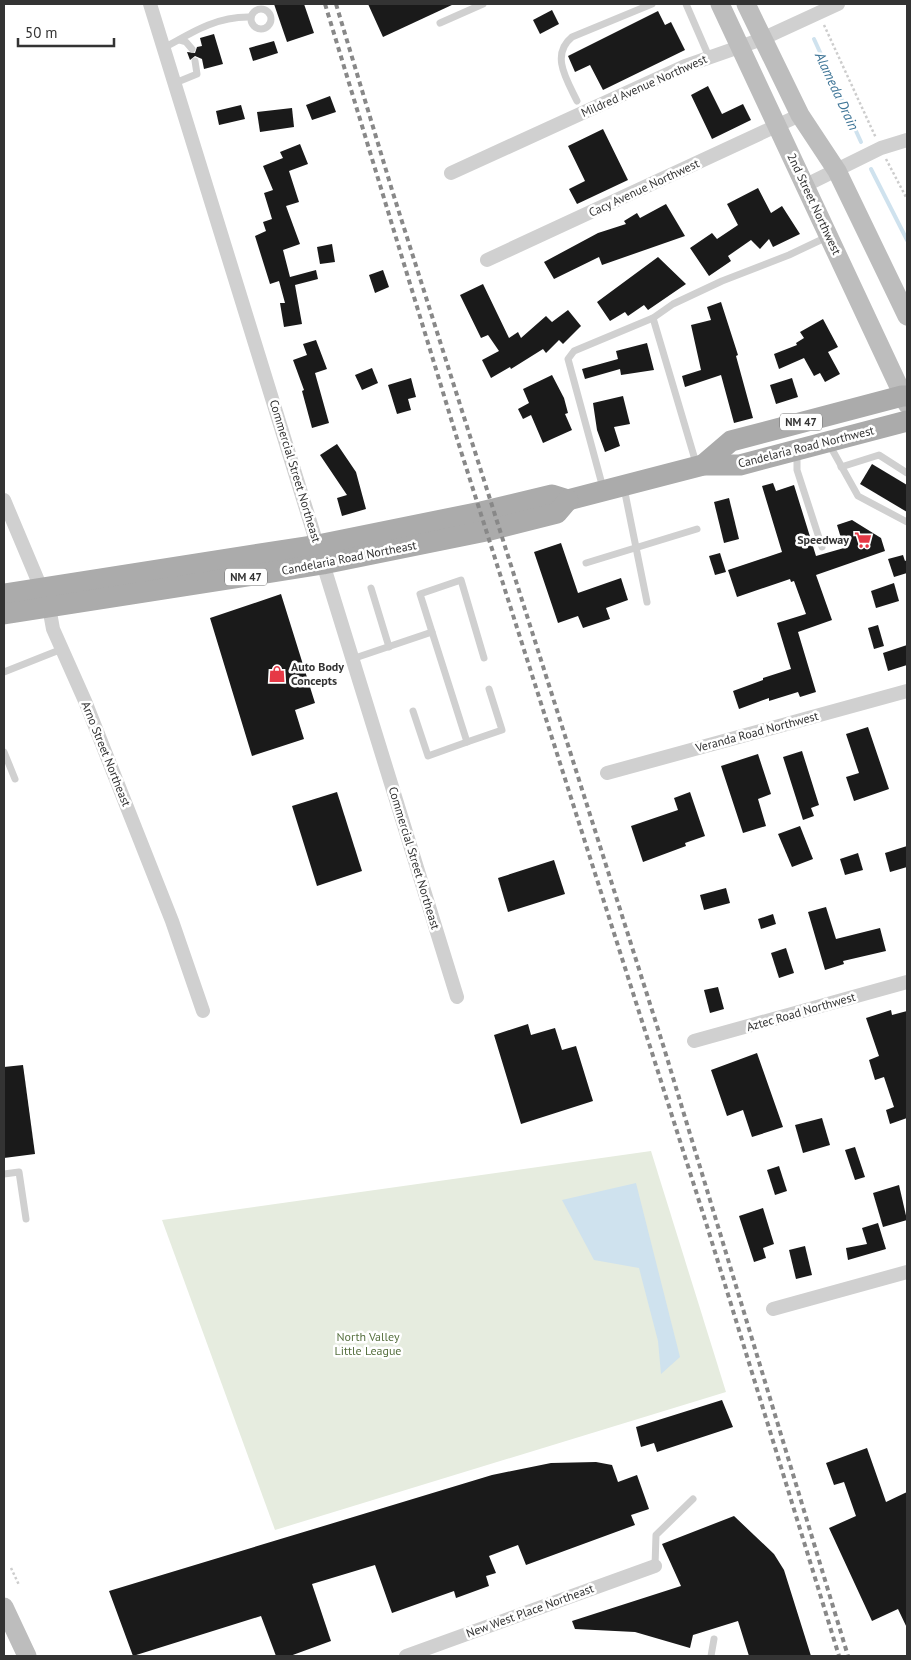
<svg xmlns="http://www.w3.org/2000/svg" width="911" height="1660" viewBox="0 0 911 1660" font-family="'PT Sans',sans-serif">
<rect width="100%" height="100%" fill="#fff"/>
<path fill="#e6ecdf" d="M651 1151 726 1392 275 1530 162 1220Z"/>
<path fill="#cfe2ee" d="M636 1183 680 1357 661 1374 658 1341 639 1268 594 1260 562 1200Z"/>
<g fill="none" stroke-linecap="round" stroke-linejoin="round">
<g stroke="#cfe2ee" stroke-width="4">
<path d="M814 39 861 142"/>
<path d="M871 169 907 240"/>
</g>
</g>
<g fill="#1a1a1a">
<path d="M274 4H304L314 33 287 42Z"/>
<path d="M368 4H454L383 37Z"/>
<path d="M552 10 559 24 540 34 533 20Z"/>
<path d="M658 11 665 25 671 22 685 50 603 90 590 65 575 72 568 56Z"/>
<path d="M214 34 223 64 204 69 202 59 195 56 190 60 187 52 195 53 197 47 202 46 200 38Z"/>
<path d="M274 41 278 53 253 61 249 48Z"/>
<path d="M708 86 722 114 743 104 751 120 712 139 691 95Z"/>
<path d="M330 96 336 112 312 120 306 105Z"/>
<path d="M241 105 245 119 219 125 216 111Z"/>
<path d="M292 108 294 127 260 132 257 112Z"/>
<path d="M603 129 628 180 577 204 569 189 585 181 568 146Z"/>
<path d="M300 144 308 164 289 171 299 202 286 206 300 244 283 250 290 277 316 270 318 279 295 285 302 324 284 327 280 303H285L279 281 270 284 255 236 266 231 263 222 272 219 264 193 273 190 263 166 283 158 280 152Z"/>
<path d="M758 188 771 213 782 206 800 234 773 247 769 239 760 249 751 240 728 256 731 261 709 276 690 248 712 233 717 239 738 225 727 204Z"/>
<path d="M666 204 685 236 602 265 599 257 554 279 544 262 598 233 626 224 624 221 637 213 640 218Z"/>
<path d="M332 244 335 262 320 264 317 247Z"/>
<path d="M658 257 686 284 648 310 644 305 628 316 625 312 610 321 597 302Z"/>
<path d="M383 270 389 287 375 293 369 275Z"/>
<path d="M483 284 509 338 518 332 521 338 546 316 552 322 568 310 581 326 563 344 559 340 546 353 543 349 511 369 510 367 491 378 482 360 499 351 488 335 481 338 460 295Z"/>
<path d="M721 302 738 355 736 356 753 418 734 423 721 375 685 387 682 376 701 370 691 325 711 320 707 307Z"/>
<path d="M823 319 838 347 828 352 840 374 825 382 820 373 814 376 804 358 779 369 774 354 797 345 796 343 804 338 800 332Z"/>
<path d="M316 340 327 369 315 373 329 423 312 428 302 391 304 390 293 360 307 355 303 344Z"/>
<path d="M647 343 654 370 621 375 620 369 585 379 582 369 618 359 616 351Z"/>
<path d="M372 368 378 383 362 390 355 375Z"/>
<path d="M552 375 564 398 568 413 565 414 572 430 543 443 531 415 523 419 518 409 529 403 523 389Z"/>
<path d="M411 378 416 397 408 399 411 410 397 414 388 385Z"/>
<path d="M792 378 798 397 776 404 770 385Z"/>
<path d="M623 396 630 424 614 427 620 446 605 452 597 430 593 403Z"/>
<path d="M337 444 356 472 366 509 342 516 337 498 347 495 320 455Z"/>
<path d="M872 464 907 485V512L860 484Z"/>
<path d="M773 483 776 491 794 485 816 556 844 548 837 525 852 520 881 538 885 551 816 575 832 620 798 632 816 692 800 697 798 692 769 701V698L739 709 733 691 763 680V678L791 669 777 623 806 614 794 581 791 582 790 579 737 597 728 570 782 552 762 486Z"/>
<path d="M729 498 739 539 724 543 714 502Z"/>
<path d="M561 543 578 593 621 578 628 600 606 608 610 619 583 628 578 616 558 623 534 552Z"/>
<path d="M720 553 726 572 715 575 709 556Z"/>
<path d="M903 555 905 561 907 560V573L894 577 888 559Z"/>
<path d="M894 583 899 601 876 608 871 591Z"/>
<path d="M281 594 315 703 295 710 304 739 252 756 210 618Z"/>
<path d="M878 625 884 646 874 649 868 628Z"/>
<path d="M907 645V665L888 671 883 653Z"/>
<path d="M868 727 889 789 854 801 846 777 859 773 846 734Z"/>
<path d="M802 751 819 805 811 808 814 816 803 820 783 757Z"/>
<path d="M758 754 771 794 758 799 766 826 743 833 721 766Z"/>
<path d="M337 792 362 871 317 886 292 806Z"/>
<path d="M690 792 705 836 685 843 686 846 643 862 631 826 678 810 674 798Z"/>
<path d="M800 826 813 859 792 867 778 834Z"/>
<path d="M907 846V867L890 872 885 853Z"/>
<path d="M858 853 863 870 845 875 840 859Z"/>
<path d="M554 860 565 894 508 912 498 878Z"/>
<path d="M726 888 730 903 704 910 700 895Z"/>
<path d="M826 907 836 939 880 928 886 951 843 961 844 964 825 970 808 912Z"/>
<path d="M773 914 776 924 761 929 758 919Z"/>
<path d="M786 948 794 973 779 978 771 953Z"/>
<path d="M718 987 724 1009 710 1013 704 990Z"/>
<path d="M891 1010 892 1015 907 1011V1118L890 1124 886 1110 894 1107 884 1077 875 1080 869 1060 879 1056 866 1018Z"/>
<path d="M528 1024 531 1035 555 1028 562 1050 576 1046 593 1101 521 1124 494 1035Z"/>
<path d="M757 1053 783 1127 752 1137 743 1110 727 1116 711 1070Z"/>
<path d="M23 1065 35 1154 4 1158V1067Z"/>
<path d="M822 1118 830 1145 803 1153 795 1125Z"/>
<path d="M855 1147 865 1177 855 1180 845 1150Z"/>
<path d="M779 1166 787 1191 775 1195 767 1170Z"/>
<path d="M899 1185 907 1220 883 1227 873 1193Z"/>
<path d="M763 1208 774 1244 763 1248 766 1258 754 1262 739 1216Z"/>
<path d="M878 1223 886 1249 848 1260 846 1248 867 1244 862 1228Z"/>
<path d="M805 1246 812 1275 796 1279 789 1250Z"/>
<path d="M722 1400 733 1427 657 1452 654 1443 641 1447 636 1427Z"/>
<path d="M867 1448 886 1502 907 1492V1628L898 1609 872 1621 829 1528 856 1516 844 1482 834 1485 826 1463Z"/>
<path d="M596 1462 612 1465 618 1482 637 1475 649 1509 631 1515 635 1525 526 1565 518 1545 489 1556 496 1573 486 1576 489 1586 456 1598 454 1591 392 1613 375 1565 312 1584 331 1641 290 1656H276L261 1616 133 1656 109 1591 492 1475 551 1463Z"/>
<path d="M734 1516 774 1554 784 1570 811 1656H749L738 1621 693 1635 690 1648 635 1632 575 1629 572 1621 681 1586 662 1544Z"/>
</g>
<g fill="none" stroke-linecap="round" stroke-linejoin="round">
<g stroke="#cdcdcd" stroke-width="2.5" stroke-dasharray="2.5 2.5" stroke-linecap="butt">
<path d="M824 25 876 138"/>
<path d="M886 159 907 199"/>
<path d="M11 1568 19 1585"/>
</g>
<g stroke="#d0d0d0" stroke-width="7">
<path d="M686 4 709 57"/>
<circle cx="261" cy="19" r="10"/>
<path d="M440 23 483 4"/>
<path d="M179 40 186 42 192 49"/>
<path d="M164 48C192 32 217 16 251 17"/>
<path d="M175 83 197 74 195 61"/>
<path d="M577 101C567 80 550 55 572 37L652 4"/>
<path d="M653 318 696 463"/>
<path d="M829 444 858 496 907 522"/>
<path d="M797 453V470L822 547"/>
<path d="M841 467 879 455 907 473"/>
<path d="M603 488 568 359 574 351 653 318 673 304 722 281 789 255 827 237"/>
<path d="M624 488 647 602"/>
<path d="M586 563 697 529"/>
<path d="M371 588 389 647"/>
<path d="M432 632 420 594 461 580 484 658"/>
<path d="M352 659 432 632 467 742 428 756 413 711"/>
<path d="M4 672 62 649"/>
<path d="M467 742 502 730 489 689"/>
<path d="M4 752 15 779"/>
<path d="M4 1174 19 1172 26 1219"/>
<path d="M655 1566 656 1535 693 1499"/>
<path d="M711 1656 714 1639"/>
</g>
<g stroke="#d0d0d0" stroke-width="14">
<path d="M150 4 457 997"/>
<path d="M451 173 685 66 762 39 838 4"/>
<path d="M806 185 881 148 907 140"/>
<path d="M487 260 800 115"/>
<path d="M4 500 49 607 53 629 85 701 172 921 203 1011"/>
<path d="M607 773 907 691"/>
<path d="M694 1041 907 982"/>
<path d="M773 1309 907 1272"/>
<path d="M406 1656 655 1566"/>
</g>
<g stroke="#bdbdbd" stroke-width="19">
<path d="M720 4 907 404"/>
<path d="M746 4 800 115 837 171 907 316"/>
<path d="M4 1607 27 1656"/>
</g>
<g stroke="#ababab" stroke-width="21">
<path d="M703 465 731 441 902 396H907"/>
<path d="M4 594 318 545 481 512 552 495 568 500 703 465H740L907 421"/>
<path d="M4 614 323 564 486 531 557 513 568 500"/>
</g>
<g stroke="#888" stroke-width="4" stroke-dasharray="5 4" stroke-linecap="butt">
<path d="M325 4 459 445 707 1226 839 1656"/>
<path d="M336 4 392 190 664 1048 848 1656"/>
</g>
</g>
<defs>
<g id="supermarket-bare" transform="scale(1.35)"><path d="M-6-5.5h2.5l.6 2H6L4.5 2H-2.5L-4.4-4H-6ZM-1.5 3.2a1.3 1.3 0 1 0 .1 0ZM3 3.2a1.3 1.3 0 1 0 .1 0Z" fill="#e63946" stroke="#fff" stroke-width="2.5" paint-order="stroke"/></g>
<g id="shop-bare" transform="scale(1.35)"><path d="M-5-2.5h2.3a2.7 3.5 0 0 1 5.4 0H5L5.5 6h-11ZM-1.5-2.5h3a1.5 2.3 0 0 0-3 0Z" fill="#e63946" stroke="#fff" stroke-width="2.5" paint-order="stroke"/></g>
</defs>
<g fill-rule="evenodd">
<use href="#supermarket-bare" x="863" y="540"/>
<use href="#shop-bare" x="277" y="674"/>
</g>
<g text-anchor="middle" stroke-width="5" stroke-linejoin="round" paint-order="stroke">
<g fill="#fff" stroke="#707070" stroke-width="1">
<rect x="780" y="413.5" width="42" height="17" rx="4"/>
<rect x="225" y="568.5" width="42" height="17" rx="4"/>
</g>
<g font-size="11" font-weight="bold" fill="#333">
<text x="801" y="426">NM 47</text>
<text x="246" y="581">NM 47</text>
</g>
<g font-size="12" fill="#333" stroke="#fff">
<text transform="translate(644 86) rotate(-24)" y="4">Mildred Avenue Northwest</text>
<text transform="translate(644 188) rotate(-25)" y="4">Cacy Avenue Northwest</text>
<text transform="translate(814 204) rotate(65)" y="4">2nd Street Northwest</text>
<text transform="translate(806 447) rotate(-14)" y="4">Candelaria Road Northwest</text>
<text transform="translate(295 471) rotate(73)" y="4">Commercial Street Northeast</text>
<text transform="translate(349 558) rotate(-11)" y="4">Candelaria Road Northeast</text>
<text transform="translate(757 732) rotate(-15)" y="4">Veranda Road Northwest</text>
<text transform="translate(106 754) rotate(68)" y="4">Arno Street Northeast</text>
<text transform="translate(414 858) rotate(73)" y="4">Commercial Street Northeast</text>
<text transform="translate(801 1012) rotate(-16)" y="4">Aztec Road Northwest</text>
<text transform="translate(530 1611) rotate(-20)" y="4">New West Place Northeast</text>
</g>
<g font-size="12" font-weight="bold" fill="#333" stroke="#fff" text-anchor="end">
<text x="849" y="544">Speedway</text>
<text x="291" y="671" text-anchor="start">Auto Body<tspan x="291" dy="14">Concepts</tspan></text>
</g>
<g font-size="12" fill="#56703f" stroke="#fff">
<text x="368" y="1341">North Valley<tspan x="368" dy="14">Little League</tspan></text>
</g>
<g font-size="14" font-style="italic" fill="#3f7597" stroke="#fff">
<text transform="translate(837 91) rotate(65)" y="5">Alameda Drain</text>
</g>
</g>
<rect width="911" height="1660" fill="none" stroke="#333333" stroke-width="10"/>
<path d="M18 38v8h96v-8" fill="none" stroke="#333333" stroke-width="2.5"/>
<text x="25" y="38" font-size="15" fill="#333333" stroke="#ffffff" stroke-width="4" paint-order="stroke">50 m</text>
</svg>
